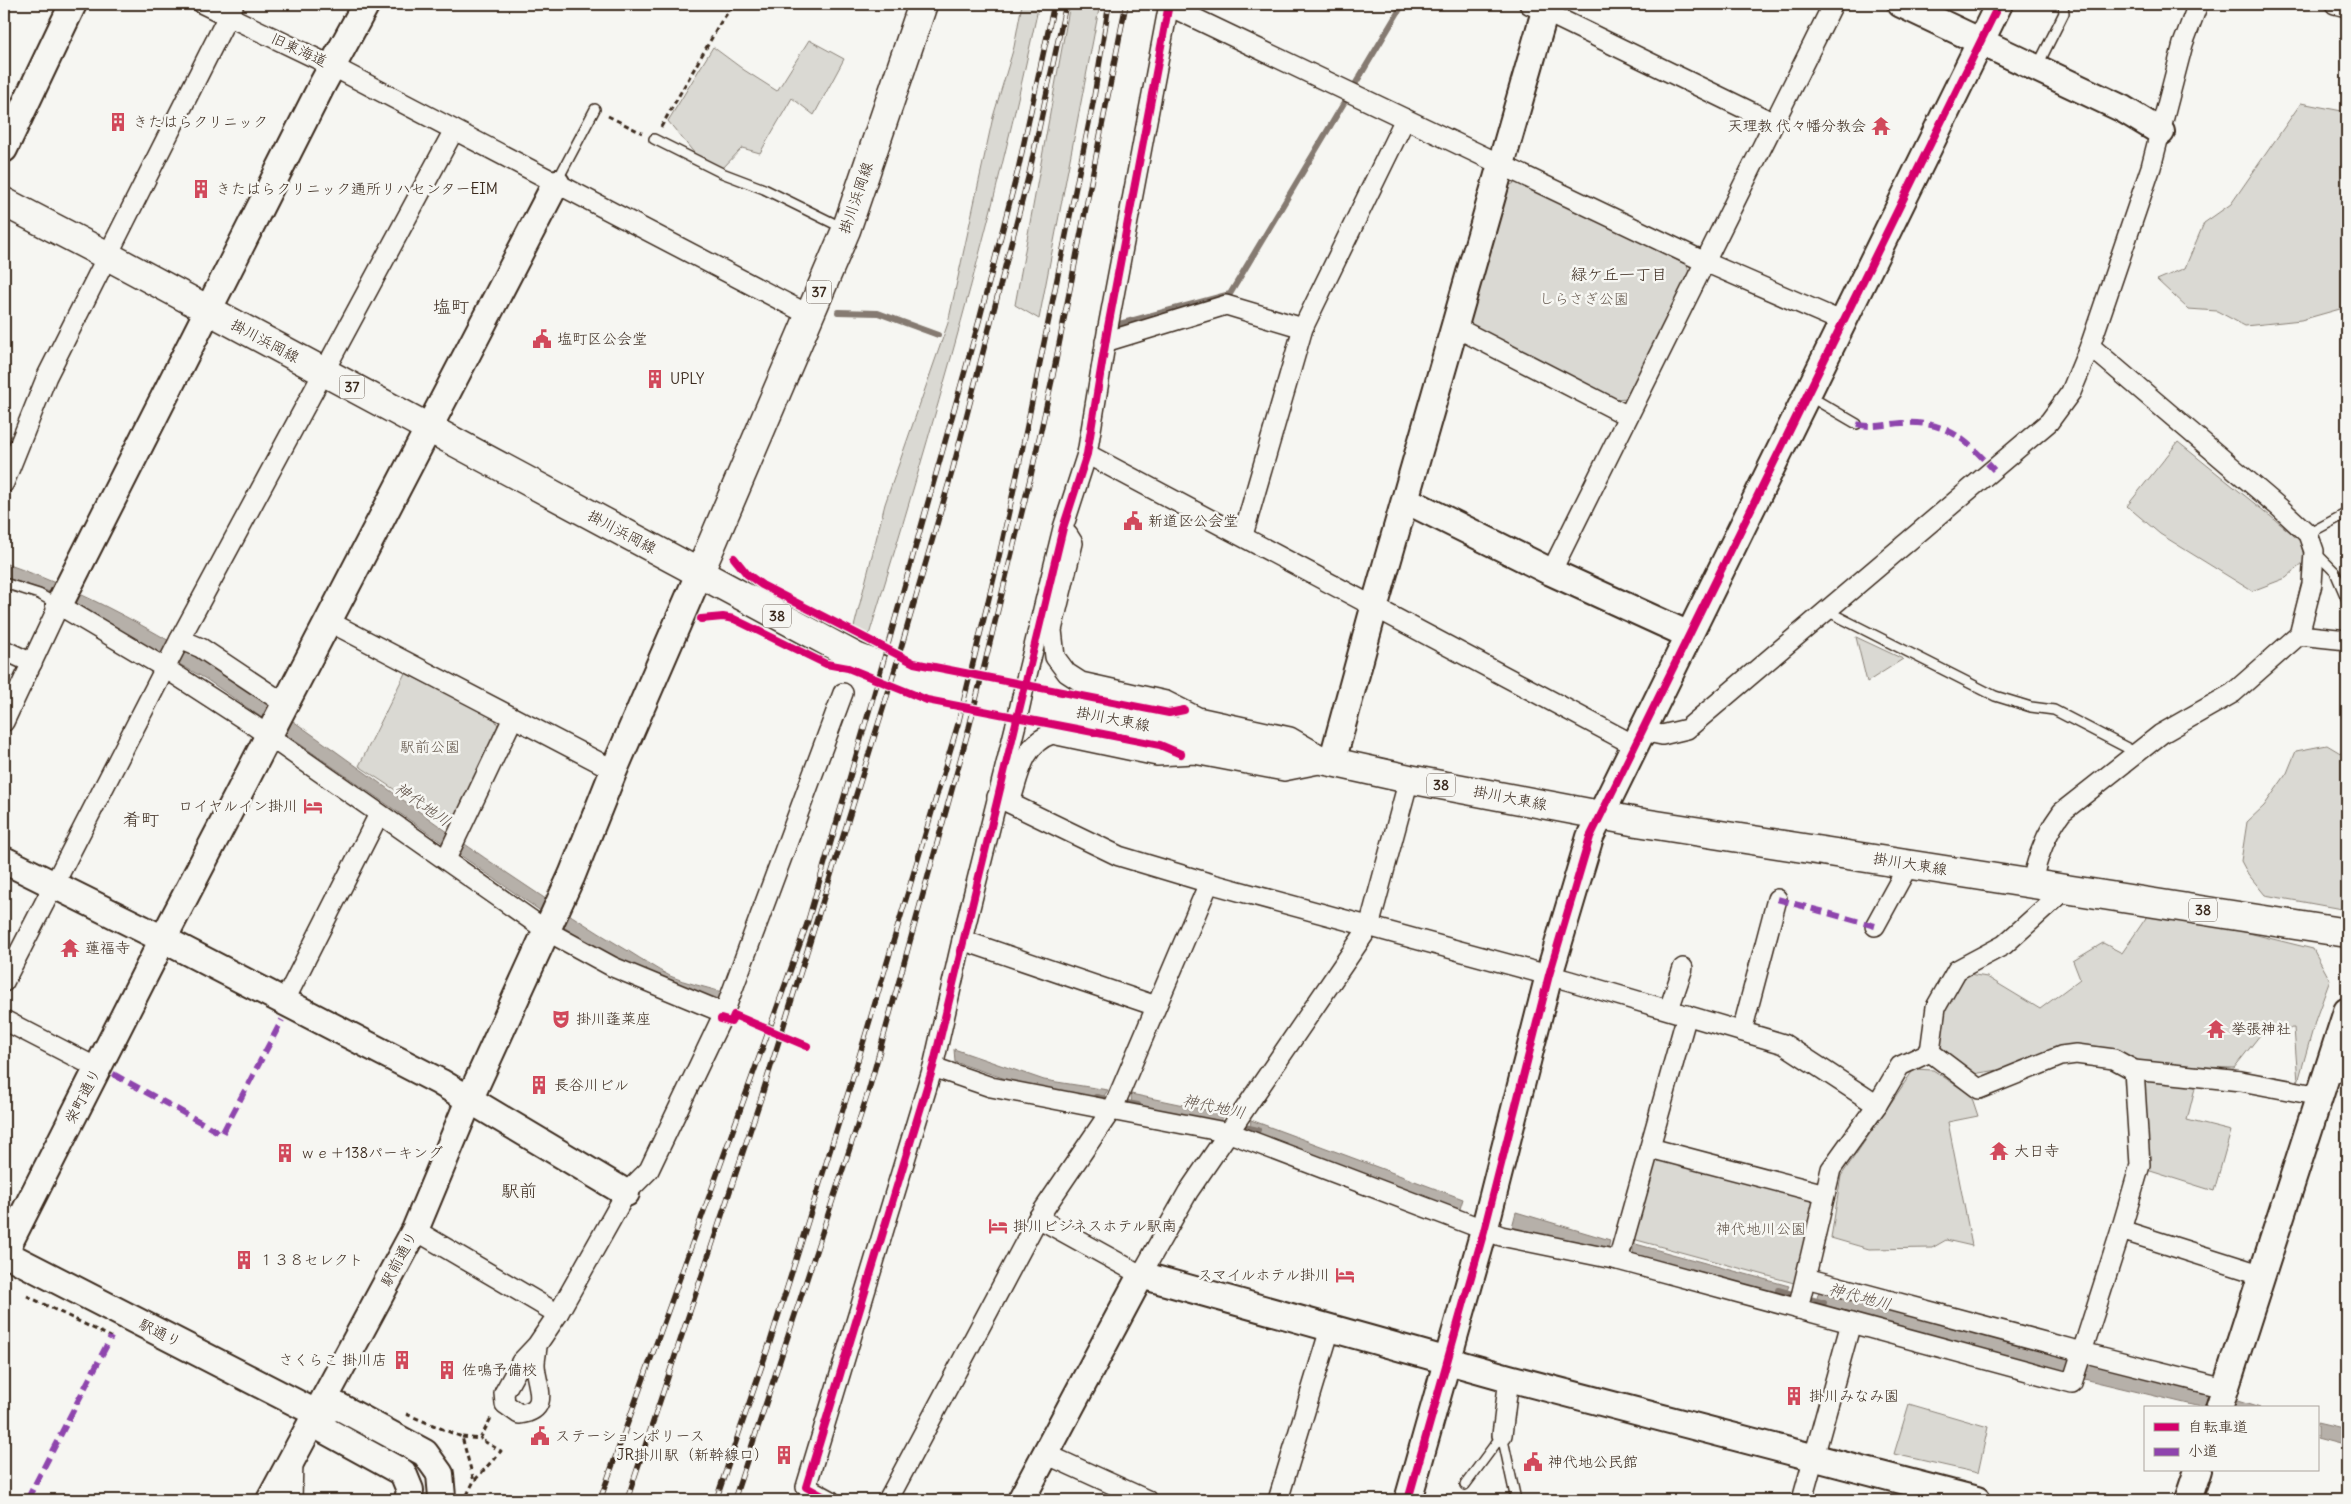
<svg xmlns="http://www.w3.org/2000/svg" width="2351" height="1504" viewBox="0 0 2351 1504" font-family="Delius,'Klee One',sans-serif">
<rect width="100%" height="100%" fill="#f6f6f2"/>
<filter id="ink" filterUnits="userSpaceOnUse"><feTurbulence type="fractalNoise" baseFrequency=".02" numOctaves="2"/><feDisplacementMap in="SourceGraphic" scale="10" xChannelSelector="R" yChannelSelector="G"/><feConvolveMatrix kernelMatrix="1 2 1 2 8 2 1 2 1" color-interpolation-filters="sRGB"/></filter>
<g filter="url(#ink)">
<g fill="#dad9d3" stroke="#8a8278">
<path d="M1022 4H1039C994 217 933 427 869 635L854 627 885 504 948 323 993 117 1014 47Z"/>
<path d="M1070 4H1100L1039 319 1015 305Z"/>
<path d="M809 40 844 59 814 115 792 98 760 153 742 148 722 169 700 160 668 121 713 47 744 70 777 91Z"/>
<path d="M2301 103 2347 112V307L2301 320 2245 326 2217 311 2188 309 2157 280 2185 268 2204 223 2231 204Z"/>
<path d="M1517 182 1687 265 1689 273 1628 398 1614 399 1474 328 1469 320 1508 186Z"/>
<path d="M2178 442 2300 540 2305 561 2286 578 2252 591 2160 534 2127 506Z"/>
<path d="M1856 637 1903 659 1867 682Z"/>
<path d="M405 673 494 718 499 727 454 829 359 766Z"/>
<path d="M2327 745 2347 757V910L2265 895 2248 874 2241 861 2247 822 2264 806 2287 773 2296 751Z"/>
<path d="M2152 909 2313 949 2330 980 2316 1018 2298 1082 2294 1028 2264 1030 2234 1068 2164 1066 2125 1059 2017 1067 1973 1074 1930 1052 1957 972 1987 977 2040 1009 2080 979 2073 961 2103 943 2122 953Z"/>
<path d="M1914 1069 1933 1070 1971 1095 1978 1116 1948 1122 1972 1246 1946 1240 1932 1248 1869 1249 1831 1238 1841 1176Z"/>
<path d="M2139 1081 2196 1084 2187 1120 2231 1131 2214 1191 2144 1169Z"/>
<path d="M1662 1156 1808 1196 1814 1205 1794 1283 1633 1239 1654 1162Z"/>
<path d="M1909 1404 1988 1427 1978 1473 1894 1454Z"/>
</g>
<g fill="#b6b0a9" stroke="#857a71">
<path d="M4 563C195 630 349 768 516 879 553 904 591 929 630 952 643 960 656 969 670 976 686 983 705 987 722 992L718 1004 661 983 584 941 206 679 50 592 4 577Z"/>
<path d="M954 1049 1044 1080 1108 1090 1100 1102 1042 1091 955 1062Z"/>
<path d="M1131 1094 1226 1114 1216 1125 1132 1108Z"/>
<path d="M1251 1120 1463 1199 1459 1212 1249 1132Z"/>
<path d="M1516 1212 1610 1240 1608 1250 1512 1227Z"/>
<path d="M1632 1243 1789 1286 1783 1298 1634 1256Z"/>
<path d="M1819 1291 2202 1390 2260 1408H2205L2197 1406 2084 1379 1815 1305Z"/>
<path d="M2317 1423 2347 1430V1446L2317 1438Z"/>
</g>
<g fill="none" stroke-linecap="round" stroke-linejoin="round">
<g stroke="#857a71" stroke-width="6">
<path d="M838 312 878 313 938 335"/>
<path d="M1112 326 1230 294 1403 4"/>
<path d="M1096 1097 1138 1105"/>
<path d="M1236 1125 1258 1130"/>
<path d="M1778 1290 1824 1303"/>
</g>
<g stroke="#3b2a1e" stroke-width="12">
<g id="lane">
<path d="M2037 67 2064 13 2063 4"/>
<path d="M654 139 722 173 764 189 843 228"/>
<path d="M557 181 595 109"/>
<path d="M1809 396 1857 424"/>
<path d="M2308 534 2347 513"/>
<path d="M2316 553 2335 572 2347 600"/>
<path d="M4 583 39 594 57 604"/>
<path d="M1827 611 1995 696 2031 707 2054 710 2135 752"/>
<path d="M1502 1435 1516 1500"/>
<path d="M1465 1485 1502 1435"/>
</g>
</g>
<g stroke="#3b2a1e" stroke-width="22">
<g id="street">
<path d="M203 4 332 66 809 315"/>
<path d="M1529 4 1774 123"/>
<path d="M2335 4 2347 7"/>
<path d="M1169 6 1705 262 1843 322"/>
<path d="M1455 327 1628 416"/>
<path d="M1105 342 1226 305 1303 328"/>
<path d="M1087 454 1634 745"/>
<path d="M4 483 47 376 234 4"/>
<path d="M1068 535 1073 543 1052 630 1055 657 1067 673 1081 682 1166 701 1198 717 1290 737 1321 755"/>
<path d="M1243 535 1303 328 1405 119"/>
<path d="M1551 572 1833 4"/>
<path d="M328 621 614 770"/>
<path d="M2299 635 2347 640"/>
<path d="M180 639 201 648 285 704"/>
<path d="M4 650 32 663"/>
<path d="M1026 679 1063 528 1087 454 1108 327 1169 4"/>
<path d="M4 722 59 605 165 668 253 725 547 931 613 967 724 1013"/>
<path d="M1642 731 1662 735 1687 729 2049 422 2071 392 2090 346 2151 167 2183 44 2198 4"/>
<path d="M997 797 1119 856 1209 883 1570 981 1784 1044 1877 1105"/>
<path d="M1010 803C1019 776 1022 744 1052 734L1157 756 1194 754 1284 771 1319 764"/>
<path d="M446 859 513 718"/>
<path d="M2032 883C2037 857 2046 833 2062 812L2161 734 2233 693 2299 635 2312 584 2314 551 2308 534 2280 508 2090 346"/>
<path d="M2059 887 2057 897 2004 945 1957 970 1936 1007 1930 1052 1979 1089 2061 1056 2076 1054 2114 1059 2134 1070 2241 1081 2320 1096"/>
<path d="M1875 926 1909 864"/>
<path d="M962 940 1156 1006"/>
<path d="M4 982 180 639 454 130"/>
<path d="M284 1002 379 814"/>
<path d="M1669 1009 1683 968"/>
<path d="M4 1020 97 1068"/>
<path d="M1742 1031 1777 899"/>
<path d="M933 1067 991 1087 1230 1133 1501 1236 1618 1260 2072 1383 2121 1230 2263 1275"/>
<path d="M2327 1075 2347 1068"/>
<path d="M1650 1148 1825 1194"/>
<path d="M1038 1218 1141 1275 1188 1192 1369 927 1409 779"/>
<path d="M415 1230 558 1314"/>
<path d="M2121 1230 2140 1165 2134 1070"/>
<path d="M1618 1260 1687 1015"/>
<path d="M1806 1278 2082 1352 2225 1388"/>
<path d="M1798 1309 1831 1169 1877 1105 1900 1066 1930 1052"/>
<path d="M537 1345C537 1351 535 1358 535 1364 535 1384 553 1410 519 1414L505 1404 504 1393 521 1362 537 1345 558 1314 626 1193 649 1170 724 1013 843 693"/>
<path d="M1502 1435 1509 1378"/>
<path d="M1046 1454 1147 1500"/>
<path d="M292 1500 293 1460"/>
<path d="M830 1500 806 1487 933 1067 962 940 1016 724"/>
<path d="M888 1500 1038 1218 1114 1106 1209 883"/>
<path d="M1278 1500 1330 1329"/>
<path d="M1802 1500 1851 1323"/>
</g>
</g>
<g stroke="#3b2a1e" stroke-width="30">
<g id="secondary">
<path d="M1901 4 2123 109 2161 132"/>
<path d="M4 149 73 4"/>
<path d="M1406 500 1551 572 1689 635"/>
<path d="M59 605 322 85 366 4"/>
<path d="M1332 762 1374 608 1547 4"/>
<path d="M4 860 163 939 440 1082 626 1193"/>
<path d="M4 1253 163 939 556 183"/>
<path d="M4 1253 316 1413"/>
<path d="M2219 1408 2347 1011"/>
<path d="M316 1413 338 1406 425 1453 440 1474 442 1497 441 1500"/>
<path d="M316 1413 323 1429 403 1473 410 1490 408 1500"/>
<path d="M270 1500 415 1230 470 1098 572 875 614 770 699 574"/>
<path d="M1021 1500 1141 1275 1509 1378 1977 1500"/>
<path d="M1408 1500 1484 1231 1549 975 1590 837 1999 4"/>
<path d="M2188 1500 2198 1470"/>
</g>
</g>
<g stroke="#3b2a1e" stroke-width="31">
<g id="primary">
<path d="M4 202 106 255 856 657 922 682 1332 762 1409 779 1637 822 2347 933"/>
<path d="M699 574 846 230 923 4"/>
</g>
</g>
<g stroke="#3b2a1e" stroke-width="3" stroke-dasharray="5 4" stroke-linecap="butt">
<path d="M608 116 642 133"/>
<path d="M661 127 722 20 735 4"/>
<path d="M27 1296 111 1337"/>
<path d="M406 1414 462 1437 474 1481 465 1499"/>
<path d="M462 1437 480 1439 492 1416"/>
<path d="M475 1480 501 1451 480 1439"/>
</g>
<use href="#lane" stroke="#f6f6f2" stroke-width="9"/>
<use href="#street" stroke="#f6f6f2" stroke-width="19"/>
<use href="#secondary" stroke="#f6f6f2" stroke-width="26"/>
<use href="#primary" stroke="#f6f6f2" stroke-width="28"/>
<g stroke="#3b2a1e" stroke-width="5.5">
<g id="rail">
<path d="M600 1500 807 924 876 687 979 321 1018 170 1054 4"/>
<path d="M627 1500 761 1098 888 693 952 472 1029 174 1066 4"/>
<path d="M716 1500 770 1342 850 1087 958 724 998 561 1018 470 1093 103 1109 4"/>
<path d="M734 1500 868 1093 969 728 1031 475 1052 380 1126 4"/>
</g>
</g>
<use href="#rail" stroke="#f6f6f2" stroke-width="4" stroke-dasharray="11" stroke-linecap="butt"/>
<g stroke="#3b2a1e" stroke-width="22" stroke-linecap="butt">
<path id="street-bridge" d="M1016 724 1026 679"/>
</g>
<use href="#street-bridge" stroke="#f6f6f2" stroke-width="19"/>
<g stroke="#8e44ad" stroke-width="6" stroke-dasharray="12 6" stroke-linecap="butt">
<path d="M1857 424C1873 429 1886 424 1902 423 1948 421 1965 439 1994 470"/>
<path d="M1777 899 1875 926"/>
<path d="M113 1074 222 1134 282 1020"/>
<path d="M27 1500 111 1337"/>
</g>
<g stroke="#f6f6f2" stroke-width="11">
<g id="cycleway">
<path d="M734 558 747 574 762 585 914 663 1169 713 1184 710"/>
<path d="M701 619 723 617 734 619 826 664 848 668 927 700 1160 745 1181 754"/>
<path d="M721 1019 731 1022 734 1015 807 1046"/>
<path d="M830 1500 806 1487 933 1067 1063 528 1087 454 1108 327 1169 4"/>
<path d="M1408 1500 1484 1231 1549 975 1590 837 1999 4"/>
</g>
</g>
<use href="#cycleway" stroke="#d6006c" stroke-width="8"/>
</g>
</g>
<defs>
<g id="building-bare" transform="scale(1.5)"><path d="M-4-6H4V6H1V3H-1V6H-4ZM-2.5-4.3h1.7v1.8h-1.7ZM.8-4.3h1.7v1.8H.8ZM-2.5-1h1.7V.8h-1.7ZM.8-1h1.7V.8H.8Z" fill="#d1495b" stroke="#f6f6f2" stroke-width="2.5" paint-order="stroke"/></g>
<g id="temple-bare" transform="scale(1.5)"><path d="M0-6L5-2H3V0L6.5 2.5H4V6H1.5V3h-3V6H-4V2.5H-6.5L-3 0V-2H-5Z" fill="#d1495b" stroke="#f6f6f2" stroke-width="2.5" paint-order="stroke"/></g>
<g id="civic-bare" transform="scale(1.5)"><path d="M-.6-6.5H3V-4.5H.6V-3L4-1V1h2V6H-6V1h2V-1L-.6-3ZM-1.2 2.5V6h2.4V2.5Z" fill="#d1495b" stroke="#f6f6f2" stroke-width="2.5" paint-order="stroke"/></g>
<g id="hotel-bare" transform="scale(1.5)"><path d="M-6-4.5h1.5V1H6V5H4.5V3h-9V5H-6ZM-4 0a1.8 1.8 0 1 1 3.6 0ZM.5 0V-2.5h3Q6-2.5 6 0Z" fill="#d1495b" stroke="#f6f6f2" stroke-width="2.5" paint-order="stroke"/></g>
<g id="theatre-bare" transform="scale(1.5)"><path d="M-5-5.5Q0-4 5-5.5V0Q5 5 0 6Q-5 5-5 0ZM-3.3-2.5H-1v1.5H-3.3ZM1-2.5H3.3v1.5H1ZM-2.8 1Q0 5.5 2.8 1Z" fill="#d1495b" stroke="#f6f6f2" stroke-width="2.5" paint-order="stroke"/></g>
</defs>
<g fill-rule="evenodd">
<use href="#building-bare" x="118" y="122"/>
<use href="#temple-bare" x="1881" y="126"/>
<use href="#building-bare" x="201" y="189"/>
<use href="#civic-bare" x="542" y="339"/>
<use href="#building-bare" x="655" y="379"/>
<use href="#civic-bare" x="1133" y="521"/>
<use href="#hotel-bare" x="313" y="806"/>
<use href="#temple-bare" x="70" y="948"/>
<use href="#theatre-bare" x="561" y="1019"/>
<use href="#temple-bare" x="2216" y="1029"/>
<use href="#building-bare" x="539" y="1085"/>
<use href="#temple-bare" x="1999" y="1151"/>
<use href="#building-bare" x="285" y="1153"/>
<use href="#hotel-bare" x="998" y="1226"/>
<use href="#building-bare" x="244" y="1260"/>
<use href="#hotel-bare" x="1345" y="1275"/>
<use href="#building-bare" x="402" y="1360"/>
<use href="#building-bare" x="447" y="1370"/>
<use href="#building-bare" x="1794" y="1396"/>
<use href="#civic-bare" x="540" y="1436"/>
<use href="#building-bare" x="784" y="1455"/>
<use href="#civic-bare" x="1533" y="1462"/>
</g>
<g text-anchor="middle" stroke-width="5" stroke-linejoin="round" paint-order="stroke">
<g fill="#f6f6f2" stroke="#73675e" stroke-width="1">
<rect x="806.5" y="280.5" width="25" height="23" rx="4"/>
<rect x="339.5" y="375.5" width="25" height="23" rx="4"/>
<rect x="763" y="604.5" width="28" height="23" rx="4"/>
<rect x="1427" y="773.5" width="28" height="23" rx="4"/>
<rect x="2189" y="898.5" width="28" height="23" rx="4"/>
</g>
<g font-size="14" font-weight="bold" fill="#3b2a1e">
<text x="819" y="297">37</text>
<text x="352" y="392">37</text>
<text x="777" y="621">38</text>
<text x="1441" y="790">38</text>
<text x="2203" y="915">38</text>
</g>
<g font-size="15" fill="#3b2a1e" stroke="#f6f6f2">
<text transform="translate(299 50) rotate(25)" y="5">旧東海道</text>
<text transform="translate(856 198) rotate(-71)" y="5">掛川浜岡線</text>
<text transform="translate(265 341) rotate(28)" y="5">掛川浜岡線</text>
<text transform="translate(622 532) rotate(28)" y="5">掛川浜岡線</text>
<text transform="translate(1113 719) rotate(11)" y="5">掛川大東線</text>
<text transform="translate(1510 798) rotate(11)" y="5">掛川大東線</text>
<text transform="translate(1910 864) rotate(9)" y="5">掛川大東線</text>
<text transform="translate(83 1096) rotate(-63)" y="5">栄町通り</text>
<text transform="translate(399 1259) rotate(-62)" y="5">駅前通り</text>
<text transform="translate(160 1333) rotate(27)" y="5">駅通り</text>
</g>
<g font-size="15" fill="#3b2a1e" stroke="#f6f6f2" text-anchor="start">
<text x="133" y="127">きたはらクリニック</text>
<text x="1866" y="131" text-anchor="end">天理教 代々幡分教会</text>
<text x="216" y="194">きたはらクリニック通所リハセンターEIM</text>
<text x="557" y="344">塩町区公会堂</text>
<text x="670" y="384">UPLY</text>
<text x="1148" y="526">新道区公会堂</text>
<text x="298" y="811" text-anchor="end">ロイヤルイン掛川</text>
<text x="85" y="953">蓮福寺</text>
<text x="576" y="1024">掛川蓬莱座</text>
<text x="2231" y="1034">挙張神社</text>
<text x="554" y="1090">長谷川ビル</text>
<text x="2014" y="1156">大日寺</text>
<text x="300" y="1158">ｗｅ＋138パーキング</text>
<text x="1013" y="1231">掛川ビジネスホテル駅南</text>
<text x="259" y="1265">１３８セレクト</text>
<text x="1330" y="1280" text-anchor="end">スマイルホテル掛川</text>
<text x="387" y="1365" text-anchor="end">さくらこ 掛川店</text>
<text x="462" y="1375">佐鳴予備校</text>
<text x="1809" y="1401">掛川みなみ園</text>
<text x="555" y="1441">ステーションポリース</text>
<text x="769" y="1460" text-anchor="end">JR掛川駅（新幹線口）</text>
<text x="1548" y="1467">神代地公民館</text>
</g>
<g font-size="15" fill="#63564b" stroke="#f6f6f2">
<text x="1584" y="304">しらさぎ公園</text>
<text x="430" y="752">駅前公園</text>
<text x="1761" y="1234">神代地川公園</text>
</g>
<g font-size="16" fill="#3b2a1e" stroke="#f6f6f2">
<text x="1619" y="280">緑ケ丘一丁目</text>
</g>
<g font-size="16" font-style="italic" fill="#605248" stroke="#f6f6f2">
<text transform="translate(423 804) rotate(35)" y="6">神代地川</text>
<text transform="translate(1214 1106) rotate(12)" y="6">神代地川</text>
<text transform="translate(1860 1296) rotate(15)" y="6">神代地川</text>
</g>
<g font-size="18" fill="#3b2a1e" stroke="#f6f6f2">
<text x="451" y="313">塩町</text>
<text x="141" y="826">肴町</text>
<text x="519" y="1197">駅前</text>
</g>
</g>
<rect width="2351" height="1504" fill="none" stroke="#f6f6f2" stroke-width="20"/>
<rect x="10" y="10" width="2331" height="1484" fill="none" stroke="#3b2a1e" stroke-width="2" filter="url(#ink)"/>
<rect x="2144" y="1406" width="175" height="65" fill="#f6f6f2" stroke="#aba49d"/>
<rect x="2154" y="1423" width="25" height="8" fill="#d6006c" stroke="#aba49d"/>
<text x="2188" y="1432" font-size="15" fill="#3b2a1e">自転車道</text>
<rect x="2154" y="1448" width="25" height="8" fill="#8e44ad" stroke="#aba49d"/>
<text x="2188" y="1456" font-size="15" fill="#3b2a1e">小道</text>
</svg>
